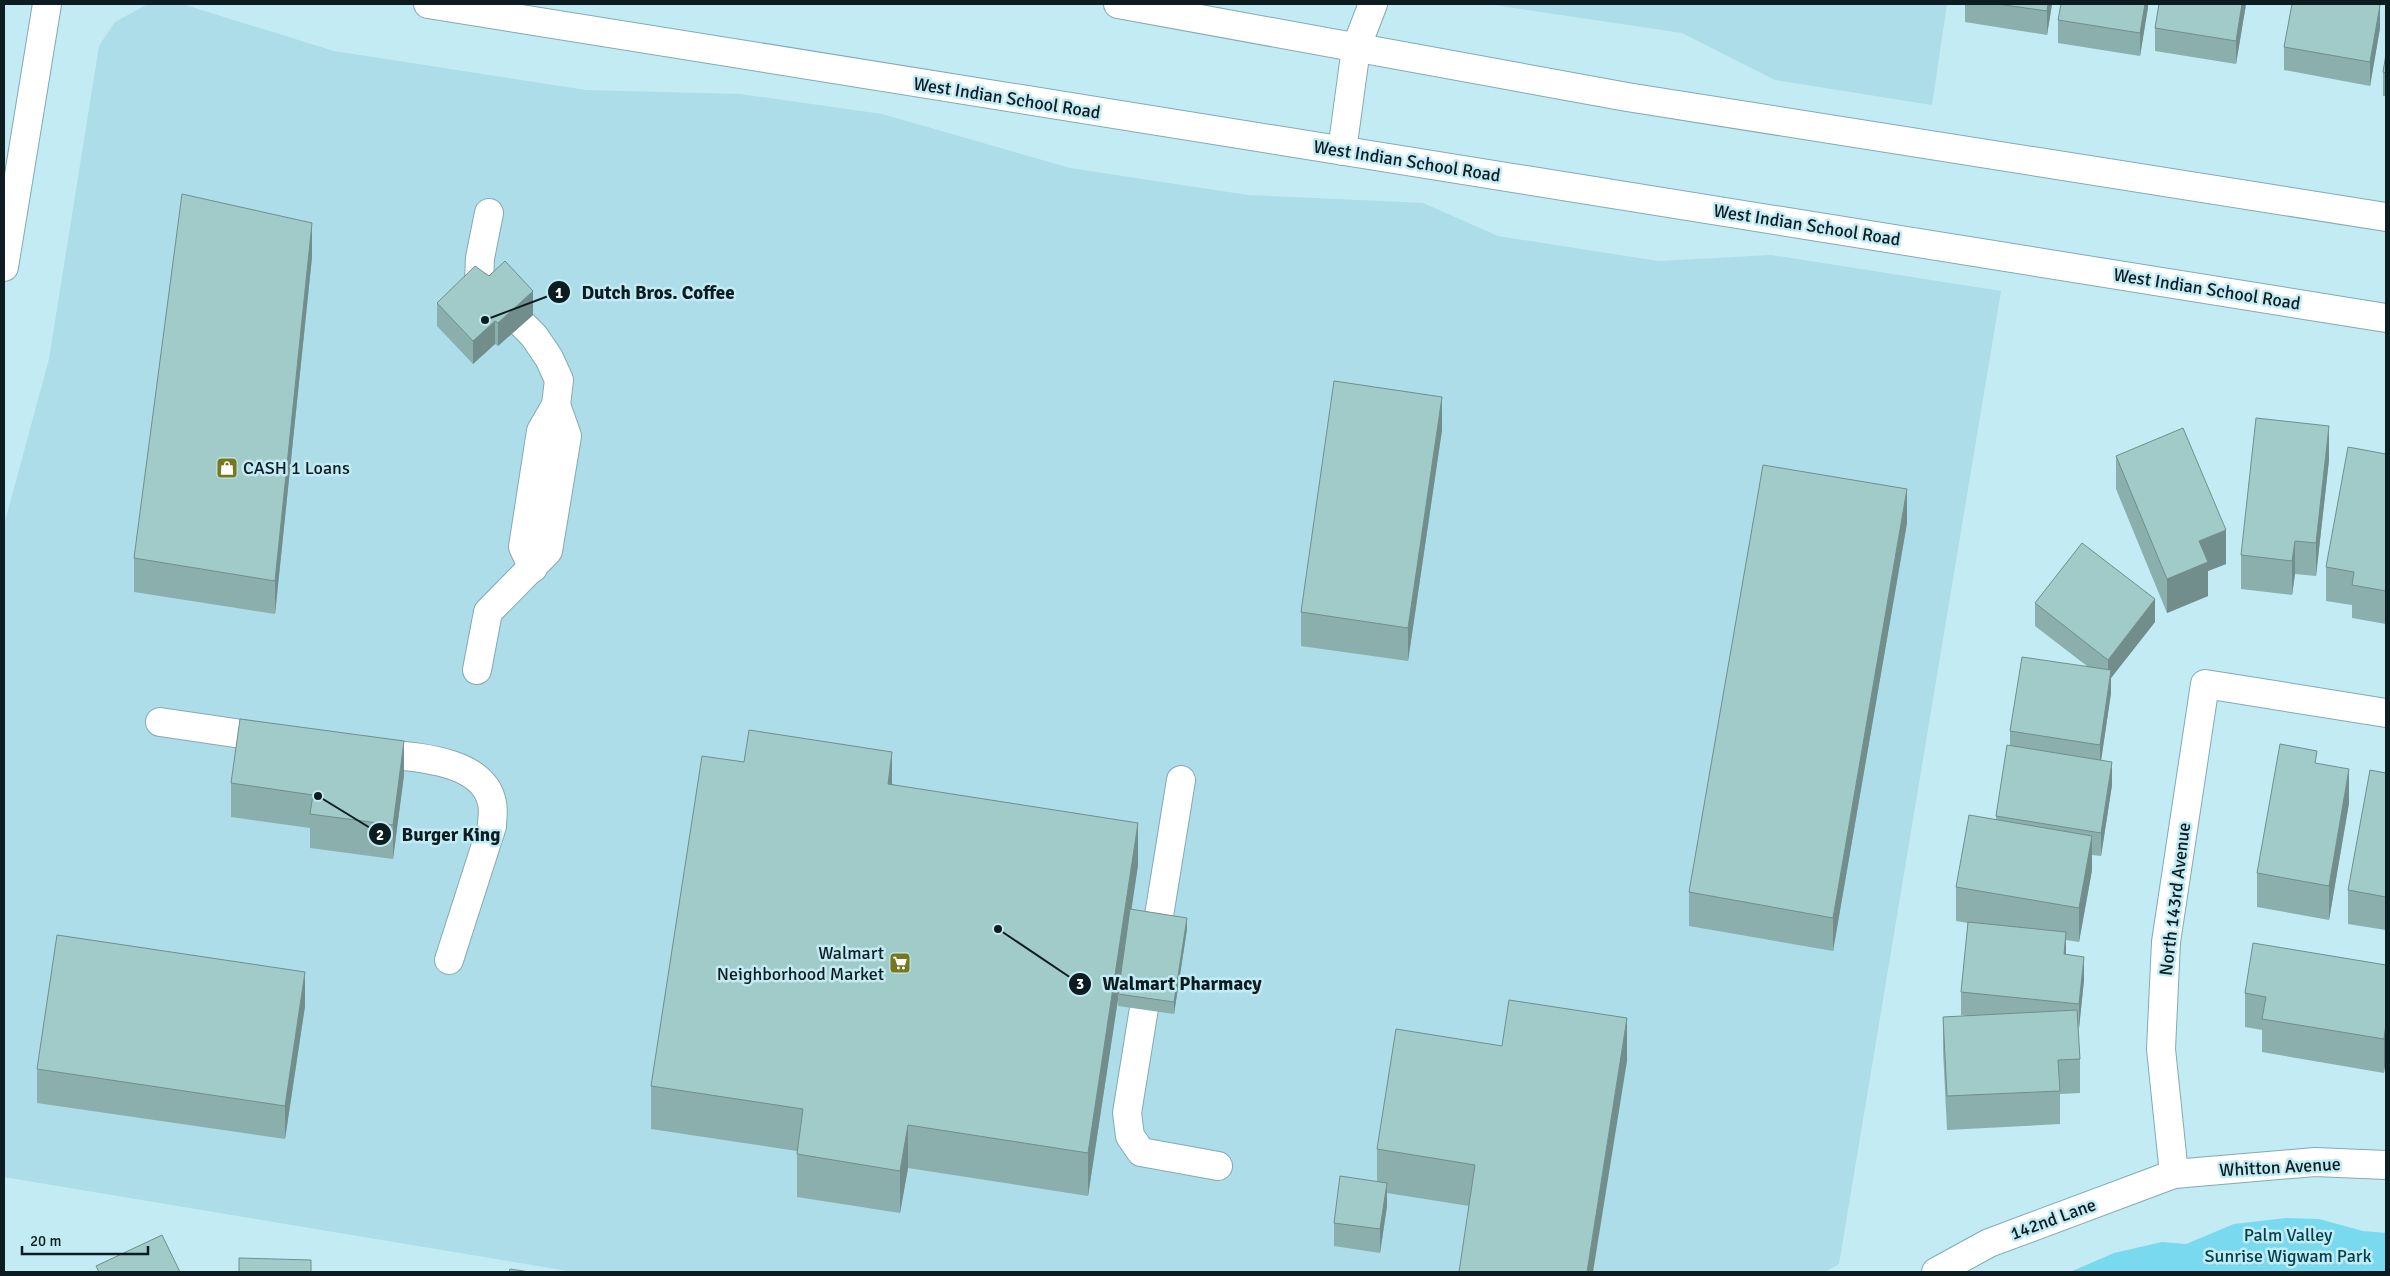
<svg xmlns="http://www.w3.org/2000/svg" width="2390" height="1276" viewBox="0 0 2390 1276" font-family="Signika,sans-serif">
<rect width="100%" height="100%" fill="#c2ebf4"/>
<g fill="#acdde8">
<path d="M148 4H182L334 51 586 90 740 94 882 114 1070 168 1248 195 1423 203 1498 236 1658 261 1771 255 2001 291 1839 1264 1825 1272H574L4 1177V525L49 359 99 46 115 22Z"/>
<path d="M1488 4H1947L1932 105 1775 80 1682 33Z"/>
</g>
<path fill="#79daef" d="M2286 1218 2319 1219 2363 1231 2386 1233V1272H2070L2114 1253 2162 1242 2186 1244 2234 1224Z"/>
<g fill="none" stroke-linecap="round" stroke-linejoin="round">
<g stroke="#83aab2" stroke-width="30">
<g id="minor">
<path d="M1356 48 1373 4"/>
<path d="M489 213 480 258 479 280 534 336 549 358 559 380 556 405 541 431 523 547 533 568"/>
<path d="M477 670 488 612 548 551 567 436 556 405"/>
<path d="M160 722 275 739"/>
<path d="M367 752C404 757 483 756 492 803 494 810 492 819 492 826L449 960"/>
<path d="M1181 780 1127 1113 1130 1136 1141 1152 1218 1166"/>
<path d="M2174 1174 2161 1049 2166 942 2205 684 2386 713"/>
<path d="M1936 1272 1989 1243 2174 1174 2315 1162 2386 1165"/>
</g>
</g>
<g stroke="#83aab2" stroke-width="30">
<g id="major">
<path d="M428 4 2386 318"/>
<path d="M1118 4 1627 97 2386 217"/>
<path d="M1342 151 1356 48"/>
<path d="M4 267 47 4"/>
</g>
</g>
<use href="#minor" stroke="#fff" stroke-width="28"/>
<use href="#major" stroke="#fff" stroke-width="28"/>
</g>
<g fill="#8aafac">
<path d="M1965 4H2052L2047 35 1965 22Z"/>
<path d="M2148 4 2140 56 2058 43V20Z"/>
<path d="M2159 4H2246L2236 64 2155 51V28Z"/>
<path d="M2380 28 2370 86 2284 70V47Z"/>
<path d="M2386 54V96H2383V72Z"/>
<path d="M312 257 275 614 134 592V558Z"/>
<path d="M437 303 533 315 498 346 495 344 473 364 437 326Z"/>
<path d="M1442 430 1408 661 1301 646V612Z"/>
<path d="M2386 454V624L2352 618V605L2326 601V567Z"/>
<path d="M2116 456 2226 564 2208 571V596L2167 613 2116 489Z"/>
<path d="M2329 460 2316 576 2295 574 2292 595 2241 589V555Z"/>
<path d="M1907 523 1833 951 1689 926V892Z"/>
<path d="M2035 603 2155 622 2111 678V693L2101 760 2112 785 2101 856 2092 855V870L2079 942 2066 940V955L2084 980 2079 1028 2078 1027 2080 1059V1093L2060 1094V1124L1947 1130 1943 1051V1017L1967 1016 1961 1015V992L1968 923 1956 921V887L1996 820V816L2010 745V731L2087 666 2035 626Z"/>
<path d="M2317 763 2349 803 2329 920 2257 907V873Z"/>
<path d="M2386 773V930L2348 924V890Z"/>
<path d="M404 775 393 859 310 848V828L231 817V783Z"/>
<path d="M892 784 1138 865 1131 909 1187 929 1174 1014 1118 1006V999L1088 1196 908 1168 900 1213 797 1197V1151L651 1129V1086Z"/>
<path d="M2386 965V1057L2384 1073 2262 1052V1030L2245 1027V993Z"/>
<path d="M305 1006 285 1139 37 1103V1069Z"/>
<path d="M1502 1046 1627 1061 1469 1206 1387 1193V1206L1380 1253 1334 1246V1223L1377 1182V1149Z"/>
</g>
<g fill="#718e8c">
<path d="M2048 4H2052L2047 35V11Z"/>
<path d="M2145 4H2148V8L2140 56V33Z"/>
<path d="M2242 4H2246L2236 64V41Z"/>
<path d="M2380 5V28L2370 86V62Z"/>
<path d="M312 223V257L275 614V581Z"/>
<path d="M533 291V315L498 346V323Z"/>
<path d="M495 321V344L473 364V341Z"/>
<path d="M1442 397V430L1408 661V628Z"/>
<path d="M2329 426V460L2316 576V543Z"/>
<path d="M1907 489V523L1833 951V918Z"/>
<path d="M2226 530V564L2208 571V596L2167 613V579L2199 541Z"/>
<path d="M2295 541V574L2292 595V561Z"/>
<path d="M2155 599V622L2111 678V693L2100 768V745L2108 683V660Z"/>
<path d="M404 741V775L393 859V825Z"/>
<path d="M892 752V795L888 784Z"/>
<path d="M2112 762V785L2101 856V833Z"/>
<path d="M2349 769V803L2329 920V886Z"/>
<path d="M1138 823V865L1119 994H1118V999L1088 1196V1153Z"/>
<path d="M2092 836V870L2079 942V908Z"/>
<path d="M1187 918V929L1174 1014V1002Z"/>
<path d="M2066 932V955L2064 954Z"/>
<path d="M2084 957V980L2079 1028V1004Z"/>
<path d="M305 972V1006L285 1139V1106Z"/>
<path d="M1627 1018V1061L1593 1272H1587Z"/>
<path d="M2386 1023V1057L2384 1073V1039Z"/>
<path d="M908 1125V1168L900 1213V1171Z"/>
<path d="M1387 1183V1206L1380 1253V1229Z"/>
</g>
<g fill="#a1cbc8" stroke="#718e8c">
<path d="M1997 4H2048L2047 11Z"/>
<path d="M2061 4H2145L2140 33 2058 20Z"/>
<path d="M2159 4H2242L2236 41 2155 28Z"/>
<path d="M2292 4H2376L2380 5 2370 62 2284 47Z"/>
<path d="M2386 54V73L2383 72Z"/>
<path d="M182 194 312 223 275 581 134 558Z"/>
<path d="M505 261 533 291 498 323 495 321 473 341 437 303 475 266 489 276Z"/>
<path d="M1334 381 1442 397 1408 628 1301 612Z"/>
<path d="M2256 418 2329 426 2316 543 2295 541 2292 561 2241 555Z"/>
<path d="M2183 428 2226 530 2199 541 2208 562 2167 579 2116 456Z"/>
<path d="M2348 447 2386 454V591L2352 585 2354 572 2326 567Z"/>
<path d="M1763 465 1907 489 1833 918 1689 892Z"/>
<path d="M2082 543 2155 599 2108 660 2035 603Z"/>
<path d="M2022 657 2111 670 2100 745 2010 731Z"/>
<path d="M240 719 404 741 393 825 310 814 313 795 231 783Z"/>
<path d="M749 730 892 752 888 784 1138 823 1088 1153 908 1125 900 1171 797 1154 803 1109 651 1086 702 756 744 762Z"/>
<path d="M2280 744 2317 751 2315 763 2349 769 2329 886 2257 873Z"/>
<path d="M2007 745 2112 762 2101 833 1996 816Z"/>
<path d="M2370 770 2386 773V897L2348 890Z"/>
<path d="M1969 815 2092 836 2079 908 1956 887Z"/>
<path d="M1130 909 1187 918 1174 1002 1118 994Z"/>
<path d="M1968 922 2066 932 2064 954 2084 957 2079 1004 1961 992Z"/>
<path d="M57 935 305 972 285 1106 37 1069Z"/>
<path d="M2253 943 2386 965V1023L2384 1039 2262 1019 2266 997 2245 993Z"/>
<path d="M1509 1000 1627 1018 1587 1272H1459L1475 1165 1377 1149 1396 1029 1502 1046Z"/>
<path d="M2077 1010 2080 1059 2058 1060 2060 1091 1947 1096 1943 1017Z"/>
<path d="M1340 1176 1387 1183 1380 1229 1334 1223Z"/>
<path d="M162 1235 180 1272H99L96 1266Z"/>
<path d="M239 1258 311 1260V1272H239Z"/>
<path d="M510 1269 530 1272H509Z"/>
</g>
<defs>
<g id="shop-square" transform="scale(1.125)"><rect x="-9" y="-9" width="18" height="18" rx="4" fill="#77771d" stroke="#c2ebf4"/><path d="M-5-2.5h2.3a2.7 3.5 0 0 1 5.4 0H5L5.5 6h-11ZM-1.5-2.5h3a1.5 2.3 0 0 0-3 0Z" fill="#fff"/></g>
<g id="supermarket-square" transform="scale(1.125)"><rect x="-9" y="-9" width="18" height="18" rx="4" fill="#77771d" stroke="#c2ebf4"/><path d="M-6-5.5h2.5l.6 2H6L4.5 2H-2.5L-4.4-4H-6ZM-1.5 3.2a1.3 1.3 0 1 0 .1 0ZM3 3.2a1.3 1.3 0 1 0 .1 0Z" fill="#fff"/></g>
</defs>
<g fill-rule="evenodd">
<use href="#shop-square" x="227" y="468"/>
<use href="#supermarket-square" x="900" y="963"/>
</g>
<g text-anchor="middle" stroke-width="5" stroke-linejoin="round" paint-order="stroke">
<g font-size="18" fill="#0d1c20" stroke="#c2ebf4">
<text transform="translate(1007 98) rotate(9)" y="6">West Indian School Road</text>
<text transform="translate(1407 161) rotate(9)" y="6">West Indian School Road</text>
<text transform="translate(1807 225) rotate(9)" y="6">West Indian School Road</text>
<text transform="translate(2207 289) rotate(9)" y="6">West Indian School Road</text>
<text transform="translate(2175 899) rotate(-83)" y="6">North 143rd Avenue</text>
<text transform="translate(2280 1167) rotate(-3)" y="6">Whitton Avenue</text>
<text transform="translate(2053 1219) rotate(-20)" y="6">142nd Lane</text>
</g>
<g font-size="18" fill="#0d1c20" stroke="#c2ebf4" text-anchor="start">
<text x="243" y="474">CASH 1 Loans</text>
<text x="884" y="959" text-anchor="end">Walmart<tspan x="884" dy="21">Neighborhood Market</tspan></text>
</g>
<g font-size="18" fill="#00424d" stroke="#c2ebf4">
<text x="2288" y="1241">Palm Valley<tspan x="2288" dy="21">Sunrise Wigwam Park</tspan></text>
</g>
</g>
<path fill="none" stroke="#0d1c20" stroke-width="2" d="M485 320L559 292M318 796L380 834M998 929L1080 984"/>
<g fill="#0d1c20" stroke="#c2ebf4" stroke-width="2">
<circle cx="485" cy="320" r="5"/>
<circle cx="318" cy="796" r="5"/>
<circle cx="998" cy="929" r="5"/>
<circle cx="559" cy="292" r="12"/>
<circle cx="380" cy="834" r="12"/>
<circle cx="1080" cy="984" r="12"/>
</g>
<g font-size="15" text-anchor="middle" font-weight="bold" fill="#fff">
<text x="559" y="298">1</text>
<text x="380" y="840">2</text>
<text x="1080" y="989">3</text>
</g>
<g font-size="19" text-anchor="middle" font-weight="bold" fill="#0d1c20" stroke="#c2ebf4" stroke-width="5" stroke-linejoin="round" paint-order="stroke">
<text x="658" y="299">Dutch Bros. Coffee</text>
<text x="451" y="841">Burger King</text>
<text x="1182" y="990">Walmart Pharmacy</text>
</g>
<rect width="2390" height="1276" fill="none" stroke="#0d1c20" stroke-width="10"/>
<path d="M22 1246v8h126v-8" fill="none" stroke="#0d1c20" stroke-width="2.5"/>
<text x="30" y="1246" font-size="15" fill="#0d1c20" stroke="#c2ebf4" stroke-width="4" paint-order="stroke">20 m</text>
</svg>
